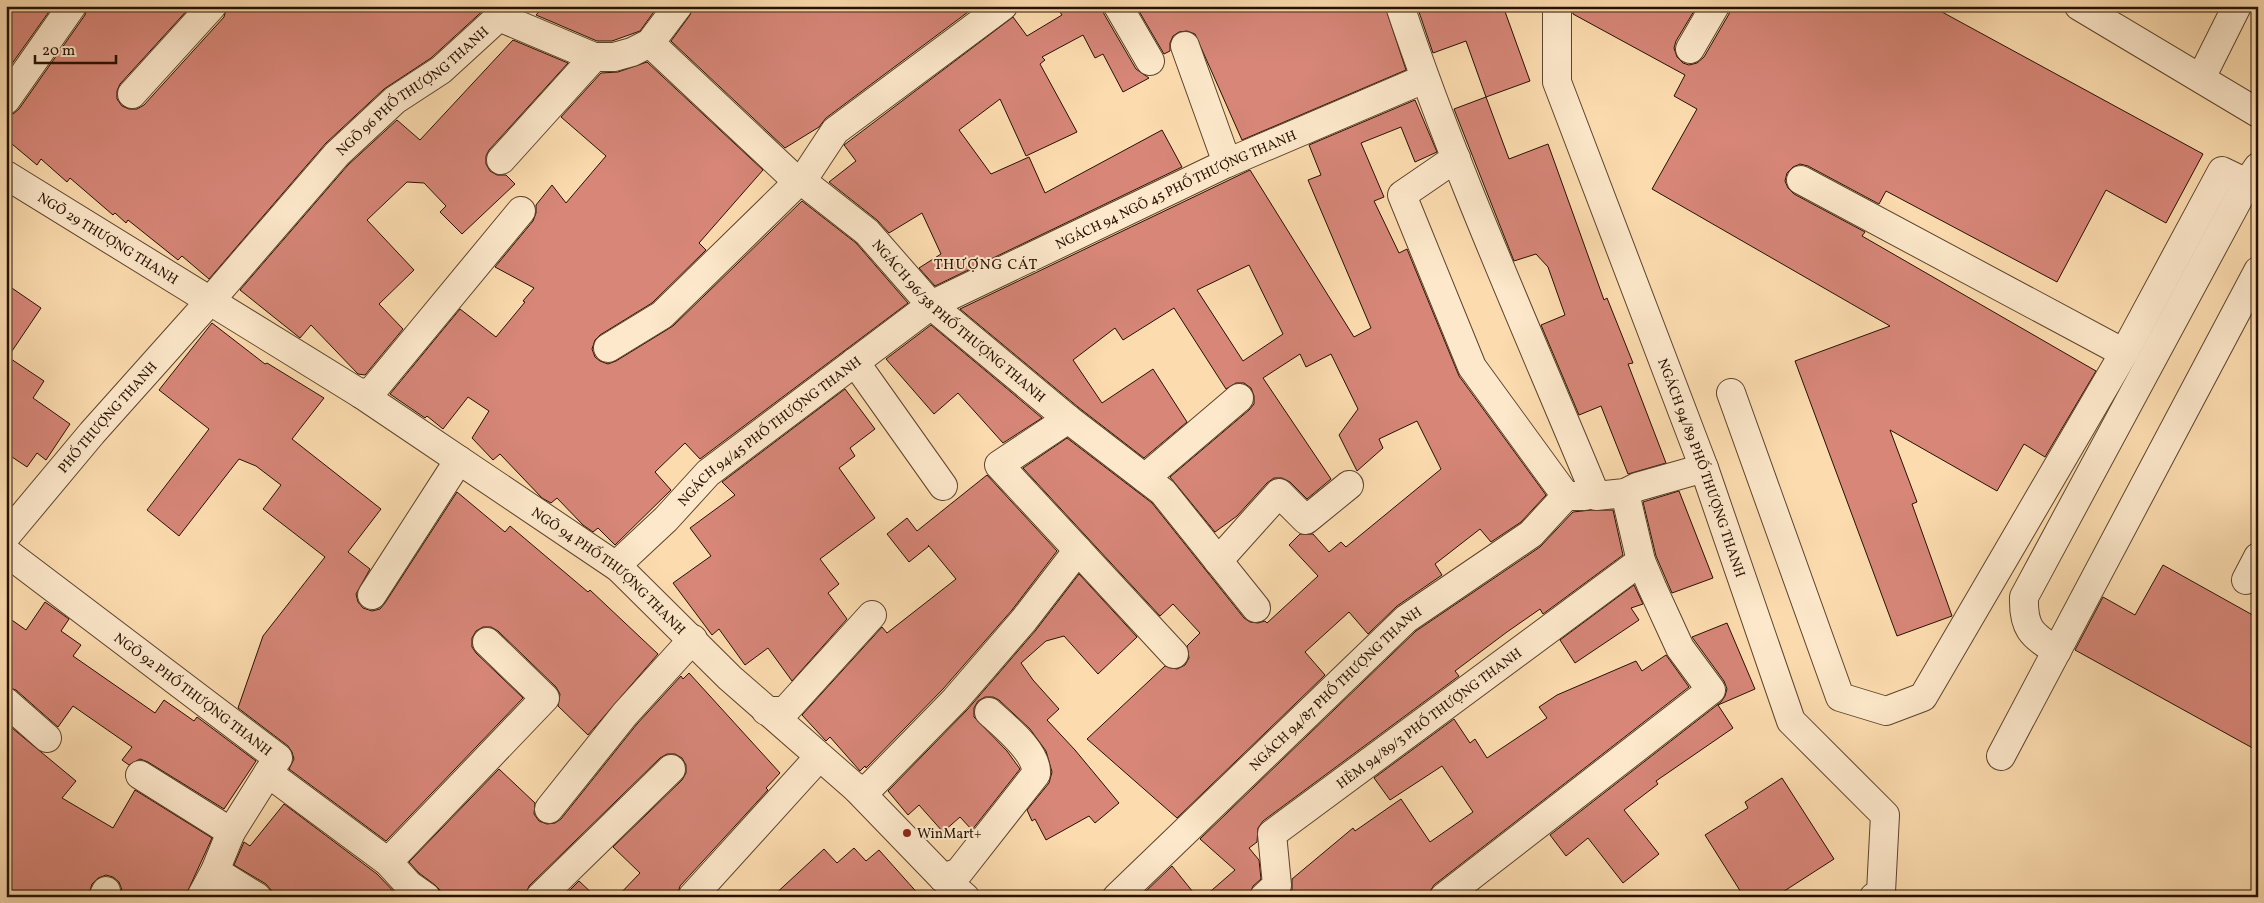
<svg xmlns="http://www.w3.org/2000/svg" width="2264" height="903" viewBox="0 0 2264 903" font-family="Vollkorn,serif">
<rect width="100%" height="100%" fill="#fcdcaf"/>
<filter id="stains"><feTurbulence type="fractalNoise" baseFrequency=".004" numOctaves="4"/><feColorMatrix values="0 0 0 0 .2 0 0 0 0 .09 0 0 0 0 .02 0 0 0 .5 -.17"/></filter>
<radialGradient id="worn" r=".72"><stop offset=".6" stop-color="#630" stop-opacity="0"/><stop offset="1" stop-color="#630" stop-opacity=".3"/></radialGradient>
<g fill="#d78678" stroke="#261101" fill-rule="evenodd">
<path d="M6 6H53L6 72Z"/>
<path d="M87 6H191L120 84 117 91V99L122 106 129 109H137L144 105 224 17 227 6H488L431 58 384 89 326 143 209 279 182 256 178 260 128 220 126 223 115 213 113 215 70 178 67 182 41 159 37 165 6 139V115L13 114 19 109 85 15Z"/>
<path d="M544 6H658L640 31 612 41H597L536 15Z"/>
<path d="M693 6H976L826 118 819 127 785 148 671 41 690 15Z"/>
<path d="M1056 6H1102L1104 14 1136 69 1149 78 1123 92 1103 54 1095 58 1083 35 1042 57 1045 60 1040 64 1077 132 1026 156 1000 99 959 130 991 174 1029 157 1045 193 1162 130 1182 167 935 286 919 268 941 254 922 213 889 233 877 220 829 182 856 161 844 145 1013 17 1027 36 1062 15Z"/>
<path d="M1136 6H1385L1406 70 1242 140 1195 34 1187 31 1179 32 1173 36 1170 43V51L1164 54Z"/>
<path d="M1417 6H1503L1530 81 1486 97 1509 159 1548 144 1604 300 1607 298 1633 363 1628 364 1666 463 1628 474 1601 406 1579 415 1541 325 1565 315 1548 267 1536 254 1514 261 1454 109 1486 97 1466 41 1433 53Z"/>
<path d="M1573 6H1697L1676 41 1674 48 1677 57 1683 63 1689 65 1697 63 1704 57 1729 14 1731 6H1931L2203 154 2166 223 2106 190 2057 282 1886 191 1879 204 1808 166 1800 164 1793 167 1787 173 1785 181 1788 188 1794 194 1865 232 1862 236 2096 371 2045 457 2024 444 1997 491 1890 430 1917 502 1912 504 1952 616 1897 636 1795 361 1890 326 1652 189 1697 109 1674 96 1685 75 1573 14Z"/>
<path d="M513 40 568 63 489 150 486 156V164L490 171 497 175H506L515 184 462 234 440 212 446 206 424 183 407 182 367 220 414 270 379 304 403 329 365 375 358 374 311 325 300 338 240 290 348 165 397 120 420 140Z"/>
<path d="M647 62 763 170 699 243 706 250 652 303 600 335 595 340 592 349 595 357 600 361 608 364 616 361 673 326 802 201 856 243 908 303 700 459 685 443 655 472 671 490 615 545 598 528 593 532 583 525 557 498 551 503 542 498 500 454 493 460 472 438 489 411 468 397 443 429 427 416 425 418 390 394 460 309 496 337 525 302 523 301 534 288 495 267 533 221 536 213V205L552 185 566 203 606 156 561 117 601 73 618 72Z"/>
<path d="M1415 100 1437 152 1415 162 1401 127 1361 143 1384 197 1374 201 1399 253 1407 249 1459 376 1546 495 1521 522 1491 542 1480 529 1435 564 1442 575 1397 606 1368 634 1349 612 1305 652 1325 675 1177 818 1087 739 1165 666 1177 669 1185 665 1189 658 1187 646 1200 633 1173 604 1160 616 1023 468 1067 438 1152 503 1244 618 1250 622 1258 623 1265 621 1267 623 1318 576 1289 545 1300 534H1313L1329 552 1341 542 1346 547 1441 469 1417 421 1379 439 1383 448 1357 471 1339 435 1358 409 1331 354 1306 367 1300 354 1263 378 1331 479 1307 499 1290 482 1282 478H1274L1267 483 1237 516 1215 532 1170 477 1249 410 1254 404V396L1251 388 1244 383H1236L1226 389 1174 308 1123 340 1115 328 1073 360 1102 403 1153 369 1187 422 1144 458 1078 407 960 309 1250 170 1354 337 1371 328 1308 180 1321 175 1309 145ZM1249 265 1283 334 1243 361 1197 290Z"/>
<path d="M6 284 41 308 8 357 44 381 33 398 70 424 46 460 37 453 27 467 6 453Z"/>
<path d="M212 323 265 364 267 363 324 398 292 439 381 509 348 552 370 569 356 594 358 602 363 608 372 611 380 609 385 603 457 492 505 532 510 526 588 592 590 590 658 654 588 735 558 706 560 694 556 687 498 631 491 627H483L476 631 472 638V647L476 653 523 698 386 841 289 769 294 759 292 752 288 746 238 708 263 636 325 557 263 509 281 485 256 466 239 459 179 536 147 510 209 429 159 390Z"/>
<path d="M931 325 1042 418 1003 443 958 393 934 414 886 359Z"/>
<path d="M845 389 875 429 850 448 855 456 839 468 875 518 820 559 839 584 828 593 847 619 792 681 768 648 745 665 719 629 712 635 673 583 711 556 690 528 735 495 722 482Z"/>
<path d="M987 475 1057 551 1012 610 943 689 866 768 865 766 860 771 830 737 826 741 802 715 882 627 887 633 956 579 928 545 929 546 909 562 887 534 907 518 917 531Z"/>
<path d="M1679 491 1713 578 1672 593 1656 556 1643 502Z"/>
<path d="M1591 510H1613L1623 555 1543 614 1540 609 1507 632 1455 671 1459 676 1263 821 1258 828 1257 842 1249 848 1259 860 1261 879 1253 886 1249 897H1204L1235 870 1200 839 1416 631 1540 547 1573 512Z"/>
<path d="M2163 565 2258 618V751L2075 650 2103 597 2135 615Z"/>
<path d="M1079 574 1137 637 1098 674 1064 636 1046 641 1021 663 1033 680 1059 709 1047 720 1075 750 1119 803 1095 823 1089 816 1046 840 1035 819 1032 821 1027 810 1049 783 1052 772 1046 751 1030 729 999 700 993 697H985L978 701 974 708V717L1007 751 1020 769 972 830 960 817 943 832 919 805 908 815 888 791 967 710 1036 630Z"/>
<path d="M1634 585 1643 604 1631 608 1639 620 1575 663 1560 640Z"/>
<path d="M45 602 69 619 61 631 81 645 73 656 155 713 164 700 194 721 197 717 256 761 224 809 148 762 140 759 129 765 122 760 132 747 73 706 58 727 16 690 6 687V616L26 630Z"/>
<path d="M1727 623 1755 689 1718 705 1733 728 1656 781 1658 784 1624 810 1659 854 1623 883 1588 838 1566 856 1550 835 1721 702 1725 696 1727 689 1724 681 1692 637Z"/>
<path d="M1666 655 1689 687 1434 885 1429 893 1424 897H1287L1292 890V879L1353 828 1355 831 1401 799 1430 842 1473 812 1442 766 1390 800 1374 778 1454 719 1470 743 1475 739 1487 758 1547 718 1539 707 1557 695 1636 661 1642 671Z"/>
<path d="M689 673 780 773 766 788 768 790 680 886 677 897H617L640 873 613 847 682 780 686 773V765L682 758 675 754H667L660 758 529 886 525 897H441L440 890 435 885 419 873 409 862 499 769 535 803 534 814 539 821 547 824 555 823 561 819 637 724 681 676 683 679Z"/>
<path d="M6 723 76 781 62 798 113 828 135 790 212 838 185 897H120L122 890 119 882 113 877 106 875 98 878 92 884 88 897H6Z"/>
<path d="M1782 778 1834 859 1775 897H1744L1705 835 1748 808 1745 802Z"/>
<path d="M284 804 377 874 399 897H273L271 890 266 884 234 865 244 842 250 846Z"/>
<path d="M854 848 866 861 879 850 921 897H772L824 849 837 863Z"/>
<path d="M1172 866 1197 897H1140Z"/>
<path d="M579 881 596 897H563Z"/>
</g>
<g fill="none" stroke-linecap="round" stroke-linejoin="round">
<g stroke="#5c442c" stroke-width="30">
<g id="minor">
<path d="M1118 6 1150 61"/>
<path d="M1400 6C1456 173 1529 334 1596 496L1625 493 1637 487 1704 468"/>
<path id="s1" d="M1557 6V82L1704 468 1791 721 1885 815 1881 892 1874 897"/>
<path d="M2079 6 2258 113"/>
<path id="s2" d="M650 43 798 182 802 181 867 232 931 305 1068 419 1163 492 1256 608"/>
<path d="M1185 46 1227 163"/>
<path d="M1690 49 1715 6"/>
<path d="M2201 78 2237 6"/>
<path d="M132 94 212 6"/>
<path d="M6 100 72 6"/>
<path d="M1456 158 1402 195 1472 367 1566 496H1585"/>
<path d="M501 160 594 57"/>
<path id="s3" d="M6 175 361 394 619 568 730 678 857 789 943 878 965 897"/>
<path d="M1801 180 2124 353"/>
<path d="M802 181 835 131 1003 6"/>
<path d="M608 348 662 315 798 182"/>
<path d="M855 362 943 486"/>
<path d="M1731 393 1840 697 1886 711 1923 697 2124 353 2222 171 2247 183"/>
<path d="M361 394 373 390 521 211"/>
<path d="M1068 419 999 465 1174 654"/>
<path d="M1145 478 1239 398"/>
<path id="s4" d="M6 536 92 433 210 301 337 154 395 100 441 70 499 17 594 57H614L632 52 650 43 678 6"/>
<path id="s5" d="M6 552 278 758 268 773 388 862 409 885 426 897"/>
<path d="M1218 561 1279 493 1306 520 1349 485"/>
<path id="s6" d="M619 568 621 561 666 519 708 473 931 305 1227 163 1424 79"/>
<path d="M2246 580 2258 557"/>
<path d="M372 595 459 460"/>
<path d="M2057 651C2031 635 2023 628 2024 597L2247 183 2258 167"/>
<path d="M6 702 47 738"/>
<path d="M766 711H785L872 615"/>
<path d="M2001 756 2258 271"/>
<path d="M140 775 231 832"/>
<path d="M857 789 869 788 955 700 1024 620 1078 550"/>
<path d="M549 809 625 714 693 639"/>
<path d="M388 862 545 698 487 642"/>
<path d="M215 871 257 897"/>
<path d="M943 878 959 872 1036 774C1038 752 1004 726 989 712"/>
<path d="M103 897 106 891"/>
<path d="M201 897 215 871 231 832 268 773"/>
<path d="M540 897 671 769"/>
<path d="M692 897 819 757"/>
<path id="s7" d="M1117 897 1406 619 1531 534 1566 496"/>
<path id="s8" d="M1264 897 1277 885 1272 834 1641 561"/>
<path d="M1444 897 1711 690 1680 648 1652 587 1641 561 1625 493"/>
</g>
</g>
<use href="#minor" stroke="#fde8cb" stroke-width="28"/>
</g>
<circle fill="#8f2418" stroke="#fde8cb" stroke-width="2" cx="907" cy="833" r="5"/>
<g text-anchor="middle" stroke-width="4" stroke-linejoin="round" paint-order="stroke">
<g font-size="14" fill="#261101" stroke="#fde8cb">
<text dy="5" stroke="none"><textPath href="#s4" startOffset="604">NGÕ 96 PHỐ THƯỢNG THANH</textPath></text>
<text dy="5" stroke="none"><textPath href="#s6" startOffset="681">NGÁCH 94 NGÕ 45 PHỐ THƯỢNG THANH</textPath></text>
<text dy="5" stroke="none"><textPath href="#s3" startOffset="120">NGÕ 29 THƯỢNG THANH</textPath></text>
<text dy="5" stroke="none"><textPath href="#s2" startOffset="418">NGÁCH 96/38 PHỐ THƯỢNG THANH</textPath></text>
<text dy="5" stroke="none"><textPath href="#s4" startOffset="156">PHỐ THƯỢNG THANH</textPath></text>
<text dy="5" stroke="none"><textPath href="#s6" startOffset="205">NGÁCH 94/45 PHỐ THƯỢNG THANH</textPath></text>
<text dy="5" stroke="none"><textPath href="#s1" startOffset="488">NGÁCH 94/89 PHỐ THƯỢNG THANH</textPath></text>
<text dy="5" stroke="none"><textPath href="#s3" startOffset="722">NGÕ 94 PHỐ THƯỢNG THANH</textPath></text>
<text dy="5" stroke="none"><textPath href="#s7" startOffset="302">NGÁCH 94/87 PHỐ THƯỢNG THANH</textPath></text>
<text dy="5" stroke="none"><textPath href="#s5" startOffset="235">NGÕ 92 PHỐ THƯỢNG THANH</textPath></text>
<text dy="5" stroke="none"><textPath href="#s8" startOffset="264">HẺM 94/89/3 PHỐ THƯỢNG THANH</textPath></text>
</g>
<g font-size="14" fill="#261101" stroke="#fde8cb" text-anchor="start">
<text x="917" y="838">WinMart+</text>
</g>
<g font-size="15" letter-spacing="1" fill="#261101" stroke="#fde8cb">
<text x="986" y="269">THƯỢNG CÁT</text>
</g>
</g>
<rect width="2264" height="903" fill="none" stroke="#fcdcaf" stroke-width="25"/>
<rect x="8" y="8" width="2249" height="888" fill="none" stroke="#261101" stroke-width="2.5"/>
<rect x="12" y="12" width="2239" height="878" fill="none" stroke="#261101"/>
<path d="M35 55v8h81v-8" fill="none" stroke="#261101" stroke-width="2.5"/>
<text x="42" y="55" font-size="15" fill="#261101" stroke="#fde8cb" stroke-width="4" paint-order="stroke">20 m</text>
<rect width="100%" height="100%" filter="url(#stains)"/>
<rect width="100%" height="100%" fill="url(#worn)"/>
</svg>
